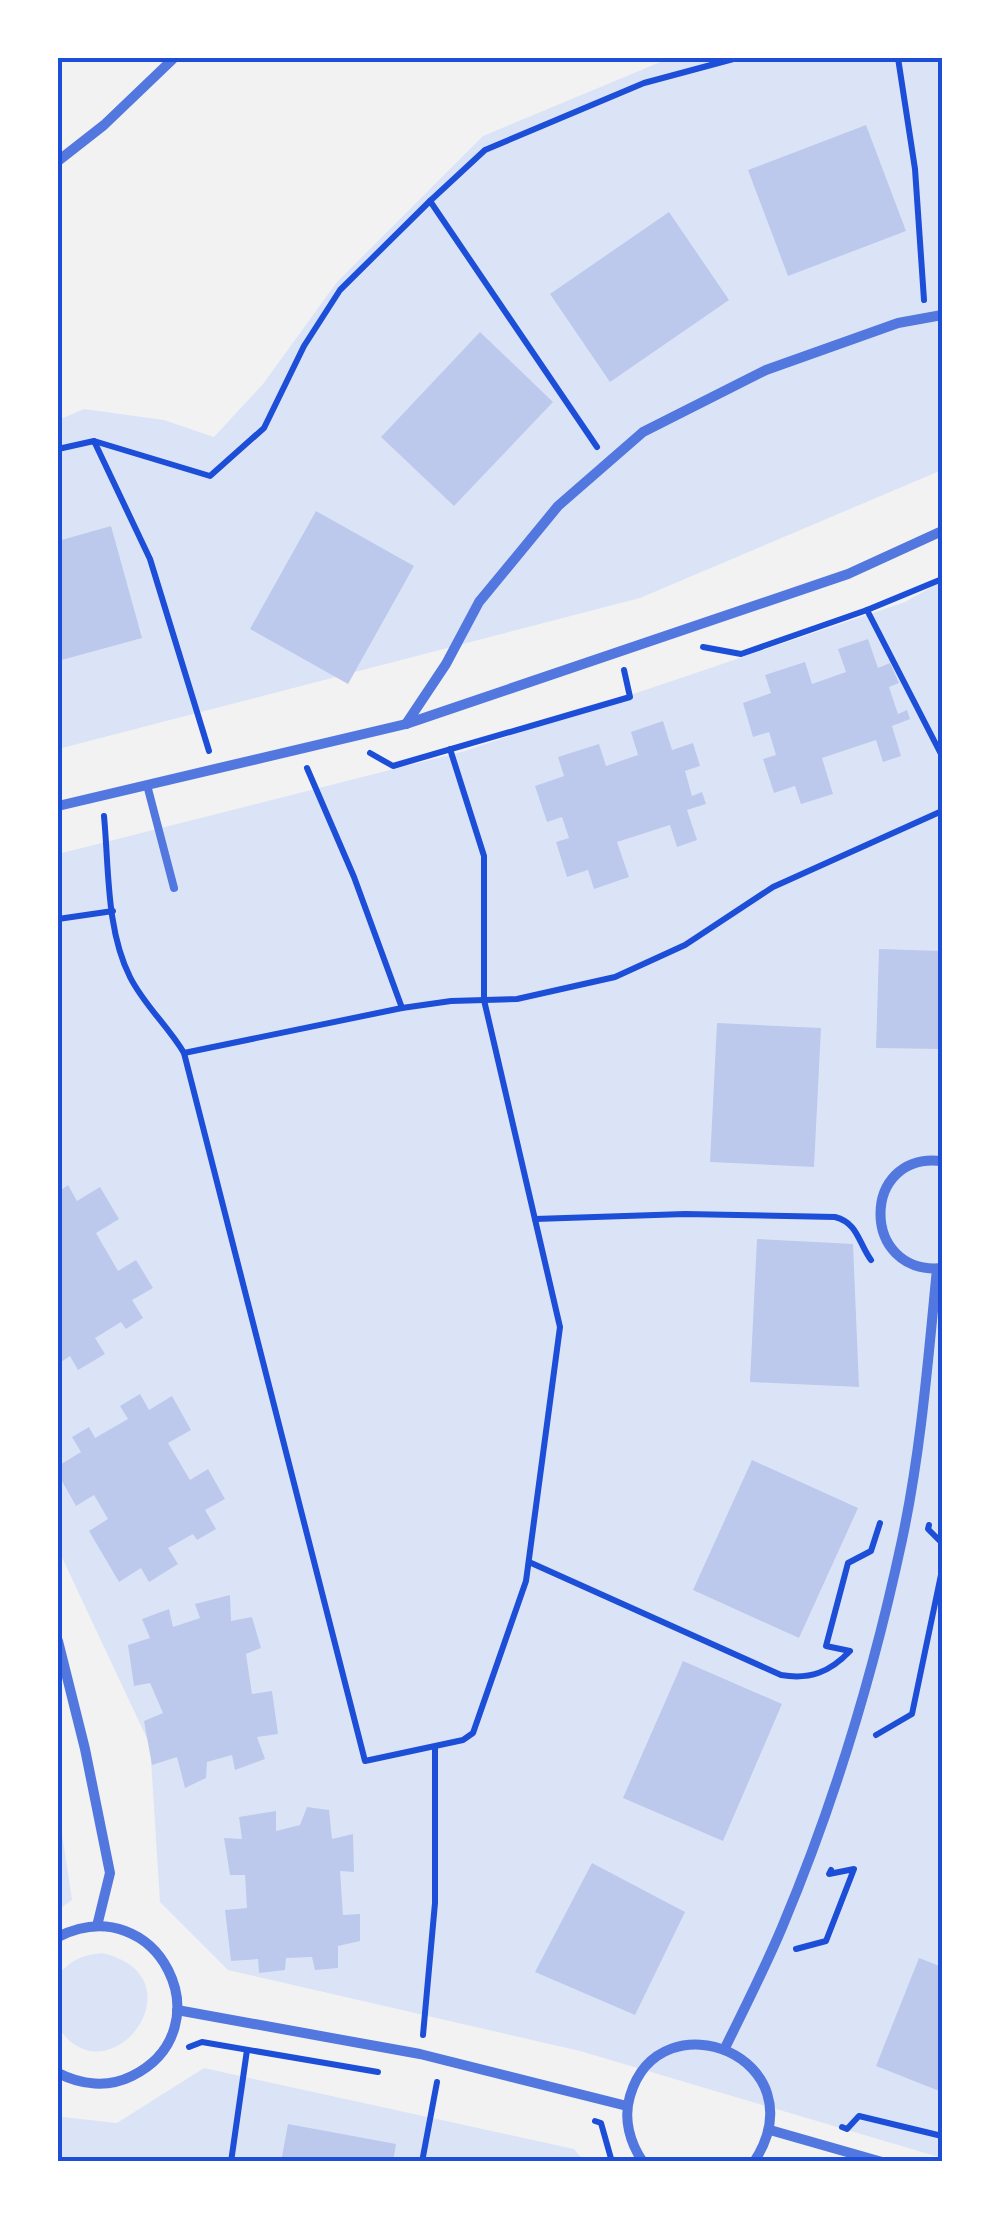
<svg xmlns="http://www.w3.org/2000/svg" width="1000" height="2219" viewBox="0 0 1000 2219" font-family="Signika,sans-serif">
<rect width="100%" height="100%" fill="#f2f2f2"/>
<g fill="#dbe4f7">
<path d="M670 58H942V470L640 598 58 749V420L84 409 164 420 214 437 263 384 337 282 483 136Z"/>
<path d="M942 581V2158L580 2051 228 1970 160 1902 150 1745 58 1549V854L465 751 905 602Z"/>
<path d="M58 1807 72 1900 58 1910Z"/>
<path d="M102 1953C205 1977 108 2104 58 2027V1976C69 1960 83 1955 102 1953Z"/>
<path d="M204 2068 574 2149 584 2161H58V2112L63 2117 117 2123Z"/>
</g>
<g fill="#bdc9ec">
<path d="M866 125 906 231 788 276 748 170Z"/>
<path d="M669 212 729 300 610 382 550 294Z"/>
<path d="M480 332 553 402 454 506 381 437Z"/>
<path d="M316 511 414 566 348 684 250 629Z"/>
<path d="M111 526 142 638 58 661V541Z"/>
<path d="M868 639 878 668 890 663 899 683 889 687 898 714 907 710 910 719 892 726 901 756 883 762 876 740 822 758 833 794 801 804 795 786 774 793 763 759 776 755 769 732 753 737 743 703 771 693 765 675 805 662 812 684 846 672 838 649Z"/>
<path d="M663 721 672 750 693 743 700 766 685 771 692 796 702 792 706 804 687 810 697 840 677 847 670 825 617 842 629 877 594 889 588 870 567 877 556 842 569 838 562 817 547 822 535 786 564 776 558 757 599 744 606 766 638 755 631 732Z"/>
<path d="M879 949 942 951V1049L876 1048Z"/>
<path d="M717 1023 821 1028 814 1167 710 1162Z"/>
<path d="M68 1185 77 1201 100 1187 119 1219 96 1233 118 1271 136 1260 153 1288 132 1300 143 1318 126 1329 121 1322 95 1338 105 1354 78 1370 70 1356 58 1364V1192Z"/>
<path d="M757 1239 853 1244 859 1387 750 1382Z"/>
<path d="M140 1394 149 1410 172 1396 191 1430 168 1443 190 1480 208 1469 225 1499 205 1510 216 1529 197 1540 193 1534 168 1548 178 1564 149 1582 141 1568 119 1582 89 1531 108 1519 94 1495 76 1506 58 1474V1466L81 1452 72 1437 89 1427 95 1438 128 1419 120 1406Z"/>
<path d="M752 1460 858 1508 799 1638 693 1590Z"/>
<path d="M230 1595 231 1621 252 1617 261 1648 246 1654 252 1694 272 1691 278 1734 257 1737 265 1759 235 1770 232 1755 207 1762 206 1778 185 1788 177 1757 152 1765 144 1721 163 1713 150 1683 134 1686 128 1645 150 1638 142 1619 169 1609 173 1627 200 1618 195 1604Z"/>
<path d="M683 1661 782 1704 723 1841 623 1798Z"/>
<path d="M307 1807 329 1810 332 1839 353 1834 354 1872 340 1871 343 1915 360 1914V1941L338 1946V1968L315 1970 312 1957 286 1958 285 1970 259 1973 258 1959 231 1961 225 1910 247 1908 245 1875H230L224 1838 242 1839 239 1817 276 1811V1831L300 1825Z"/>
<path d="M592 1863 685 1912 635 2015 535 1972Z"/>
<path d="M919 1958 942 1967V2092L876 2066Z"/>
<path d="M288 2124 396 2144 393 2162H281Z"/>
</g>
<g fill="none" stroke-linecap="round" stroke-linejoin="round">
<g stroke="#1d4ed8" stroke-width="6">
<path d="M898 58 915 169 924 300"/>
<path d="M430 201 485 150 644 83 737 58"/>
<path d="M94 441 210 476 264 428 304 346 340 290 430 201 597 447"/>
<path d="M58 449 94 441 150 559 209 751"/>
<path d="M867 610 942 756"/>
<path d="M703 647 741 654 867 610 942 579"/>
<path d="M370 753 393 766 630 697 624 670"/>
<path d="M307 768 354 877 402 1008"/>
<path d="M104 816C109 868 106 929 130 977 144 1005 168 1026 184 1053L365 1761 463 1740 473 1733 526 1581 560 1327 484 1000V856L450 749"/>
<path d="M58 919 113 911"/>
<path d="M184 1053 402 1008 451 1001 517 999 615 977 685 945 773 887 942 811"/>
<path d="M535 1219 685 1214 835 1217C858 1223 858 1242 871 1260"/>
<path d="M929 1525 928 1529 942 1543"/>
<path d="M529 1562 781 1675C810 1680 830 1672 850 1651L826 1646 848 1563 871 1551 880 1523"/>
<path d="M876 1735 912 1714 942 1570"/>
<path d="M796 1949 826 1941 854 1869 829 1874 831 1870"/>
<path d="M423 2035 435 1903V1747"/>
<path d="M189 2047 202 2042 378 2072"/>
<path d="M595 2121 601 2123 612 2162"/>
<path d="M842 2127 847 2129 859 2116 942 2136"/>
<path d="M231 2162 247 2050"/>
<path d="M422 2162 437 2082"/>
</g>
<path stroke="#5277de" stroke-width="8" d="M147 785 174 888"/>
<g stroke="#5277de" stroke-width="10">
<path d="M58 161 104 125 174 58"/>
<path d="M406 724 446 664 479 602 558 506 643 432 766 370 898 323 942 315"/>
<path d="M58 806 406 724 848 574 942 531"/>
<path d="M942 1268C860 1276 860 1151 942 1161"/>
<path d="M58 1641 85 1749 110 1873 97 1926"/>
<path d="M58 1937C158 1887 227 2029 132 2076 108 2088 81 2085 58 2073"/>
<path d="M177 2010 420 2054 627 2106"/>
<path d="M725 2048C745 2007 766 1966 783 1925 835 1801 874 1671 902 1540 921 1451 928 1360 937 1269"/>
<path d="M770 2130 882 2162"/>
<path d="M643 2162C630 2143 623 2119 630 2096 660 1994 821 2058 754 2162"/>
</g>
</g>
<rect width="1000" height="2219" fill="none" stroke="#ffffff" stroke-width="120"/>
<rect x="60" y="60" width="880" height="2099" fill="none" stroke="#1d4ed8" stroke-width="4"/>
</svg>
